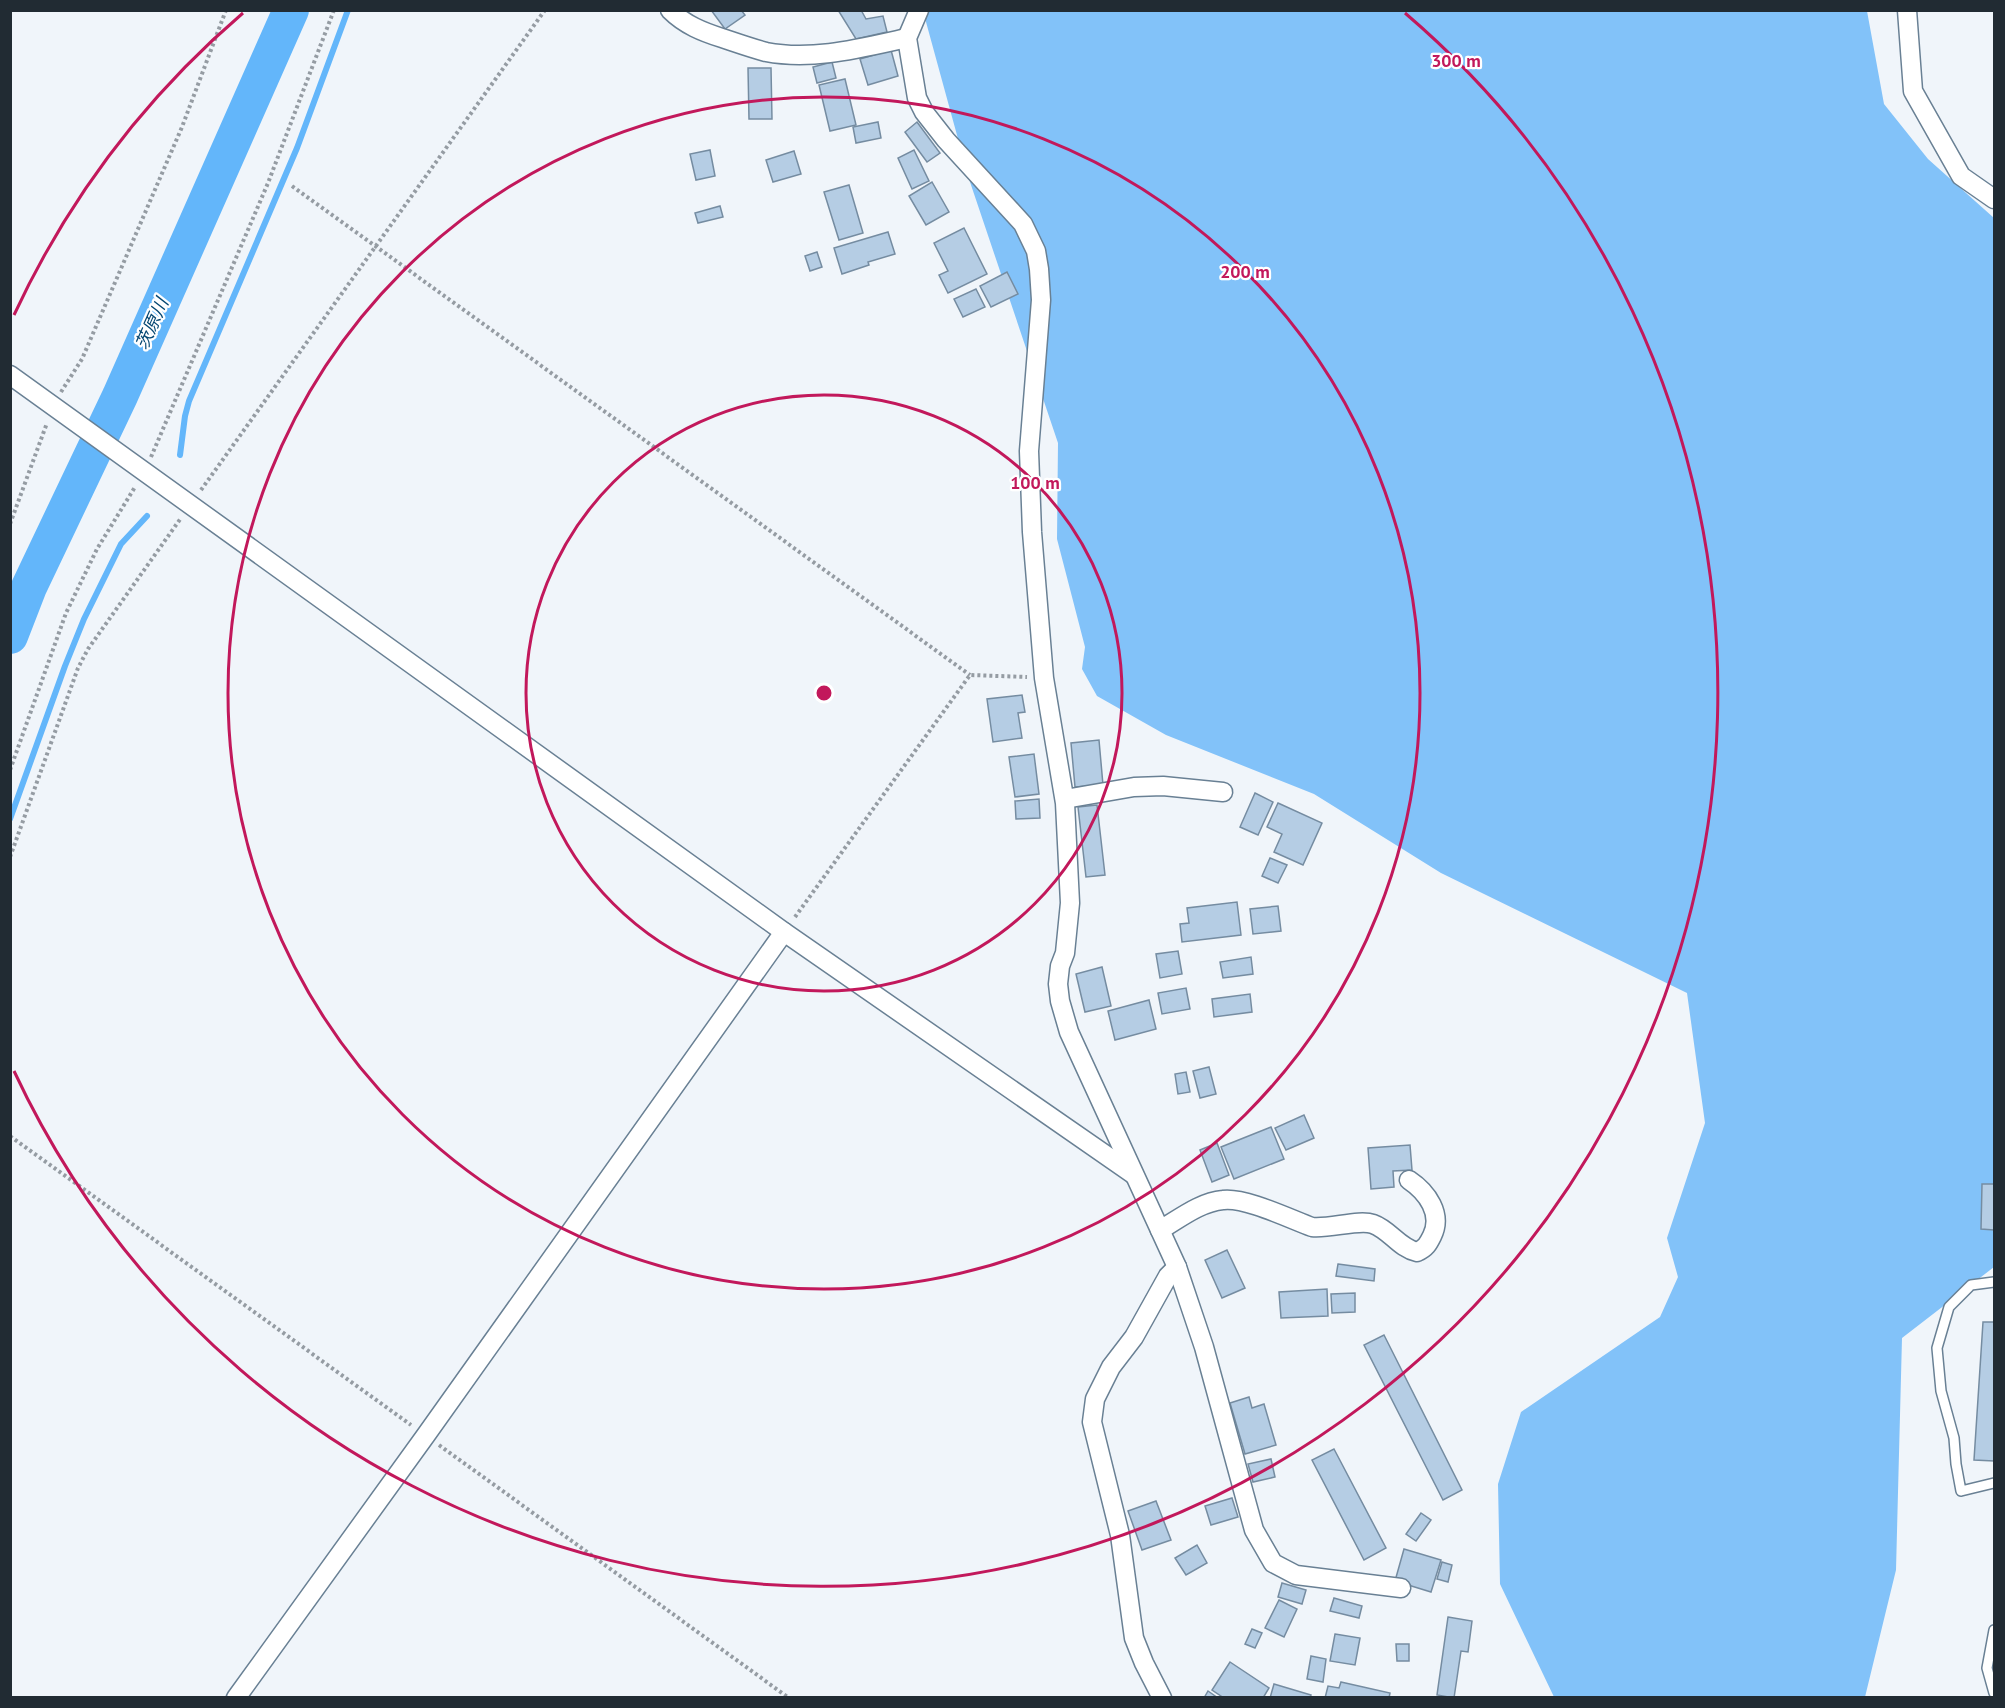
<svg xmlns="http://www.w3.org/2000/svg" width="2005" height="1708" viewBox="0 0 2005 1708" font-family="'PT Sans','Noto Sans JP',sans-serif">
<rect width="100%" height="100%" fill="#f0f5fa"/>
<path fill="#82c2f9" d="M923 11H1867L1884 104 1928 159 1994 218V1267L1902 1338 1896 1570 1865 1697H1554L1500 1584 1498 1484 1521 1412 1660 1317 1678 1277 1667 1238 1705 1123 1687 993 1441 873 1314 794 1166 735 1097 696 1082 669 1085 647 1057 539 1058 443 969 179Z"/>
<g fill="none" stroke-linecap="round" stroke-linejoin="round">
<g stroke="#63b6fa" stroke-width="6">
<path d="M180 455 185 416 189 401 297 148 348 10"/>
<path d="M10 819 65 666 84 619 121 544 147 516"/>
</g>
<path stroke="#63b6fa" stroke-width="36" d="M10 636 29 587 120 396 291 10"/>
</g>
<g fill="#b5cde4" stroke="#758ca1" stroke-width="1.5">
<path d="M711 10H741L745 15 725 29Z"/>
<path d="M838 10H861L866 19 883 16 887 32 856 39Z"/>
<path d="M891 50 898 76 868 85 860 59Z"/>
<path d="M832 62 836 78 817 83 813 67Z"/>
<path d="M748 68H771L772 119H749Z"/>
<path d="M845 79 856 125 830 131 819 85Z"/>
<path d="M878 122 881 138 856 143 853 127Z"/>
<path d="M917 122 940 153 927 162 905 132Z"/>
<path d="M710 150 715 176 696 180 690 154Z"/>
<path d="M914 150 929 181 912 189 898 158Z"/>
<path d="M794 151 801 174 773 182 766 160Z"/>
<path d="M932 182 949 212 926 225 909 196Z"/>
<path d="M849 185 863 233 839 240 824 192Z"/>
<path d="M720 206 723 217 698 223 695 213Z"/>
<path d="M964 228 987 274 948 293 939 275 948 271 934 243Z"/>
<path d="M888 232 895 254 868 262 869 265 842 274 834 248Z"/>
<path d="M817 252 822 267 810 271 805 256Z"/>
<path d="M1007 272 1018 294 991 307 980 286Z"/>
<path d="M976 289 985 307 963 317 954 299Z"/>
<path d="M1022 695 1025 712 1018 713 1022 738 993 742 987 699Z"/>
<path d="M1099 740 1103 785 1075 787 1071 743Z"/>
<path d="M1034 754 1039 794 1015 797 1009 757Z"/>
<path d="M1255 793 1273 802 1258 835 1240 827Z"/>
<path d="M1039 799 1040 818 1016 819 1015 801Z"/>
<path d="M1278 803 1322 823 1303 865 1274 852 1282 834 1267 827Z"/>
<path d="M1097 805 1105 875 1086 877 1078 807Z"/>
<path d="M1270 858 1287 865 1278 883 1262 876Z"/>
<path d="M1237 902 1241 935 1182 942 1180 924 1189 923 1187 908Z"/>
<path d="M1278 906 1281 931 1253 934 1250 909Z"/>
<path d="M1178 951 1182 974 1160 978 1156 954Z"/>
<path d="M1251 957 1253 974 1223 978 1220 962Z"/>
<path d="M1102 967 1111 1006 1085 1012 1076 974Z"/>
<path d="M1186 988 1190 1009 1162 1014 1158 993Z"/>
<path d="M1250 994 1252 1012 1214 1017 1212 999Z"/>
<path d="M1149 1000 1156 1029 1115 1040 1108 1011Z"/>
<path d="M1209 1067 1216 1094 1200 1098 1193 1071Z"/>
<path d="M1186 1072 1190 1092 1178 1094 1175 1074Z"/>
<path d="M1304 1115 1314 1138 1286 1150 1275 1128Z"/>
<path d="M1271 1127 1284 1159 1234 1179 1221 1147Z"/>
<path d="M1217 1143 1229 1175 1212 1182 1200 1150Z"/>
<path d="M1410 1145 1412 1170 1393 1171 1394 1187 1371 1189 1368 1148Z"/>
<path d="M1982 1184H1994V1230L1981 1229Z"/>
<path d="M1227 1250 1245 1288 1222 1298 1205 1260Z"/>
<path d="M1338 1264 1375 1269 1374 1281 1336 1276Z"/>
<path d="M1327 1289 1328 1316 1281 1318 1279 1292Z"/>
<path d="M1355 1293V1312L1332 1313 1331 1294Z"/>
<path d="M1983 1322H1994V1461L1974 1460Z"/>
<path d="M1384 1335 1462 1490 1443 1500 1364 1345Z"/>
<path d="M1249 1397 1252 1408 1264 1404 1276 1445 1245 1454 1230 1403Z"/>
<path d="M1334 1449 1386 1548 1364 1560 1312 1460Z"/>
<path d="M1271 1459 1275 1477 1253 1482 1248 1464Z"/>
<path d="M1232 1498 1238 1517 1211 1525 1205 1506Z"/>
<path d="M1156 1501 1171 1540 1142 1550 1128 1511Z"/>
<path d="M1421 1513 1431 1520 1416 1541 1406 1534Z"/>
<path d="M1197 1545 1207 1563 1186 1575 1175 1558Z"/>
<path d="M1404 1549 1441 1560 1431 1592 1395 1581Z"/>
<path d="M1442 1562 1452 1565 1448 1582 1437 1579Z"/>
<path d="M1282 1583 1306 1590 1302 1604 1278 1597Z"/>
<path d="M1334 1598 1362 1606 1359 1618 1330 1611Z"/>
<path d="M1279 1600 1297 1609 1284 1637 1265 1628Z"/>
<path d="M1448 1617 1472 1621 1468 1652 1461 1651 1454 1698 1437 1695Z"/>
<path d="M1252 1629 1262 1633 1255 1648 1245 1644Z"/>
<path d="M1335 1634 1360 1638 1355 1665 1330 1661Z"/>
<path d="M1396 1644H1409V1661H1397Z"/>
<path d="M1311 1656 1326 1659 1323 1682 1307 1679Z"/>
<path d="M1230 1662 1269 1688 1263 1698H1224L1212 1690Z"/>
<path d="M1341 1682 1390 1693 1389 1698H1325L1328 1686 1339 1688Z"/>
<path d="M1274 1684 1311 1695 1310 1698H1270Z"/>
<path d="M1208 1691 1218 1698H1204Z"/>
</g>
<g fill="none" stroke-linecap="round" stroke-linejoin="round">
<g stroke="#698094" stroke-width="12">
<g id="service">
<path d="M1994 1282 1971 1285 1949 1307 1937 1348 1941 1391 1954 1438 1956 1464 1961 1491 1994 1483"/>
<path d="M1994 1630 1987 1668 1994 1693"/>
</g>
</g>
<g stroke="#698094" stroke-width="21">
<g id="minor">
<path d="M670 10C685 25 703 32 722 38 737 43 751 48 766 52 813 61 861 48 907 38"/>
<path d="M919 10 907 38 917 98 924 112 946 140 1023 224 1036 251 1039 269 1041 300 1029 451 1032 532 1044 678 1065 803 1070 903 1065 953 1060 966 1058 984 1060 1001 1069 1032 1177 1267 1204 1347 1254 1530 1273 1563 1296 1575 1401 1588"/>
<path d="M1907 10 1913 91 1961 176 1994 199"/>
<path d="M10 375 784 932 1133 1174"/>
<path d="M1065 799 1134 787 1163 786 1223 792"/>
<path d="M1160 1230C1179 1219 1200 1202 1223 1200 1245 1197 1290 1219 1312 1227 1330 1229 1359 1219 1373 1224 1390 1230 1399 1248 1417 1252 1426 1248 1428 1244 1432 1236 1443 1214 1427 1192 1409 1180"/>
<path d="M236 1698 426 1435 784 932"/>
<path d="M1162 1698 1144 1663 1134 1638 1120 1535 1092 1422 1095 1399 1111 1367 1134 1337 1168 1276 1177 1267"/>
</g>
</g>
<g stroke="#959ca3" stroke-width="4" stroke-dasharray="3 3" stroke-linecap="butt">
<path d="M292 186 970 675"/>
<path d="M61 392 82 359 182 127 226 10"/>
<path d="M151 457 268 183 334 10"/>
<path d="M201 490 545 10"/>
<path d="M10 524 47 423"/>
<path d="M10 770 66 613 97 549 135 487"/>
<path d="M10 857 78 668 88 649 181 518"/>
<path d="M795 917 970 675 1027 677"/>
<path d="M10 1136 411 1425"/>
<path d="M439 1445 789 1698"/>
</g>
<use href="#service" stroke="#fff" stroke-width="9"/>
<use href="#minor" stroke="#fff" stroke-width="18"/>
</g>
<g fill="none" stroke="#c2185b" stroke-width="3">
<circle cx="824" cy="693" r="298"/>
<circle cx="824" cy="693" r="596"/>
<path d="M14 315A894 894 0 0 1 243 13M1405 13A894 894 0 1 1 14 1071"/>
</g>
<g text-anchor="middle" stroke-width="4.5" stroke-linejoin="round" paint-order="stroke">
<g font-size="18" font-style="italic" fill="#054772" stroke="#fff">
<text transform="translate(152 324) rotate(-66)" y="6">茨原川</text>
</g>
</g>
<circle cx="824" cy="693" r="9" fill="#c2185b" stroke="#fff" stroke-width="3"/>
<g font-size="18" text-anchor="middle" font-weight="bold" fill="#c2185b" stroke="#fff" stroke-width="4.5" stroke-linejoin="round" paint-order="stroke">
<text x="1456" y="67">300 m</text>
<text x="1245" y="278">200 m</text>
<text x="1035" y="489">100 m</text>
</g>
<rect width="2005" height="1708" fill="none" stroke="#212b33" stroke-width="24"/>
</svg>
